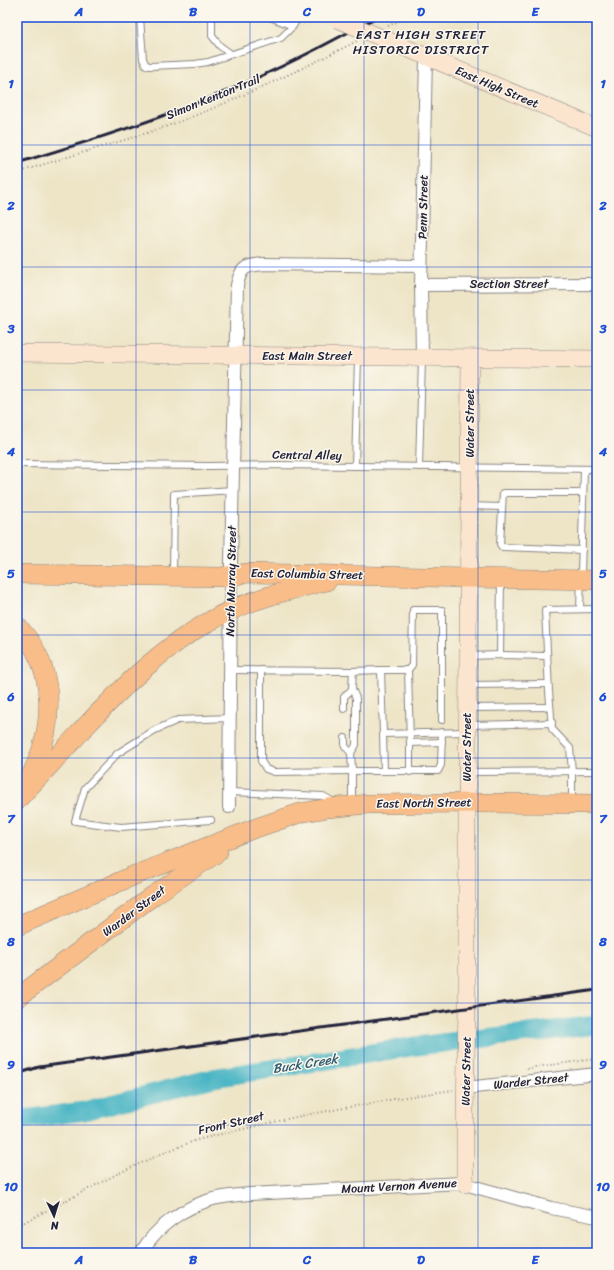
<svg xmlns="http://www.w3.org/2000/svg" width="614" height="1270" viewBox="0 0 614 1270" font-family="Sriracha,sans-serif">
<rect width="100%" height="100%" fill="#fbf7ec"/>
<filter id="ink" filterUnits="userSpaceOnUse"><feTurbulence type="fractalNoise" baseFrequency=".025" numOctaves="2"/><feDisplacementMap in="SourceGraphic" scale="8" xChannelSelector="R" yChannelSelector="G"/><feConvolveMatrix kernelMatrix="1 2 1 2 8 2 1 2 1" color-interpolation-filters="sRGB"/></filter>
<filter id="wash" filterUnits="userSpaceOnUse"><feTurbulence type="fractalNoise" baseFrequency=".012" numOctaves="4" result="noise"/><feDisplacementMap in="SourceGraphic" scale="16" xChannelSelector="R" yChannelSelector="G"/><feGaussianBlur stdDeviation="0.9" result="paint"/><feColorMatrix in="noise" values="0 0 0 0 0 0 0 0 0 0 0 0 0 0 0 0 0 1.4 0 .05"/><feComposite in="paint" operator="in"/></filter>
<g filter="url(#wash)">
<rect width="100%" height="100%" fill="#eee5c7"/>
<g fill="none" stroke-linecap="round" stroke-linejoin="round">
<path stroke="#48b5c4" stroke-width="19" d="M17 1120 84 1111 213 1078 416 1046 597 1025"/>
</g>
</g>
<g filter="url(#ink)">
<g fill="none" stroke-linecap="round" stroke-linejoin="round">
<g stroke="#888481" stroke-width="8">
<g id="lane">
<path d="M140 17 143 59 146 65 150 66 195 64 208 62 281 38 293 26 298 17"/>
<path d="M212 17V36L220 46 231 54"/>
<path d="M270 17 293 26"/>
<path d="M17 464 209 466 278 465 597 469"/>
<path d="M355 466 358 358"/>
<path d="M419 467 422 359"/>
<path d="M470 506 501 507"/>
<path d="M582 550 502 547 500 544 503 493H583"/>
<path d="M173 574 174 494 233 490"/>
<path d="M580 609 584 469"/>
<path d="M500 655 501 580"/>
<path d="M469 656 500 655 547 656"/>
<path d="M230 670 353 671 381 670 383 734 466 732"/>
<path d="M261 670V761L266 769 274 772 352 771 351 753 345 746V738"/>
<path d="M381 670H408L412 665 413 610H442V720"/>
<path d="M408 670 410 743 442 742"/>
<path d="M469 685 548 684"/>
<path d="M469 708 550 707"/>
<path d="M344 709V697L352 689"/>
<path d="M469 725 552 723"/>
<path d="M410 743V772"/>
<path d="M351 753 356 745V698L352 689 353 671"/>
<path d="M384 771H438L441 765 442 732"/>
<path d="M469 772 597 771"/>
<path d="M230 792 323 796 334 802"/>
<path d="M572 801V771L570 748 552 729 549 691 545 610 597 609"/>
<path d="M352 804V771H384L383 734"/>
<path d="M211 820 121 827 75 821 85 788 118 753 155 730 178 720 230 718"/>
</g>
</g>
<g stroke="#888481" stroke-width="14">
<g id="street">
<path d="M421 285 597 284"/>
<path d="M422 357 421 285 426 57"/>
<path d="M229 807 231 563 237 285C241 267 245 266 263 264L421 266"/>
<path d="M465 1088 597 1074"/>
<path d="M141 1253C156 1226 185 1207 213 1199 225 1196 237 1195 250 1194L461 1183 551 1208 597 1217"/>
</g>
</g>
<g stroke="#888481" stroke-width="18">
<g id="secondary">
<path d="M387 40 597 128"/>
<path d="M17 353 597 359"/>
<path d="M465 1184V1112L467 1008V803L470 358"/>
</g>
</g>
<g stroke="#888481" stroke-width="20">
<g id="primary">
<path d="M17 574 221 577 248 573 469 578 597 580"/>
<path d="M17 626C59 668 55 732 28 781"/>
<path d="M17 800C40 776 63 751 85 727 124 686 162 647 212 620 247 600 288 590 327 581"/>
<path d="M17 926 135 875 253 829 300 813 328 808 368 804 479 803 597 804"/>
<path d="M17 998 154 895 218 852"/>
</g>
</g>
<g stroke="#888481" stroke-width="2" stroke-dasharray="1 3" stroke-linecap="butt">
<path d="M388 26 407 17"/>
<path d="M17 173C76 153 136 139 194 116 249 94 304 68 357 41"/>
<path d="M527 1069 534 1067 597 1059"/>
<path d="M17 1226 119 1173 168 1151 197 1140 230 1132 305 1115 406 1097 453 1090"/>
</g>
<use href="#lane" stroke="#fff" stroke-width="6"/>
<use href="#street" stroke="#fff" stroke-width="12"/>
<use href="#secondary" stroke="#fce5cf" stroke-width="17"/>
<use href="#primary" stroke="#f8bd88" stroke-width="19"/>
<g stroke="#22223b" stroke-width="3">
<path d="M17 163C104 137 192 109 274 70 309 54 343 35 377 17"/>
<path d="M17 1074 39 1067 597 990"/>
</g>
<g stroke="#888481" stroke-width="18" stroke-linecap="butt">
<path id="secondary-bridge" d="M337 19 387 40"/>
</g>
<use href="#secondary-bridge" stroke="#fce5cf" stroke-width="17"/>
</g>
</g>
<path fill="none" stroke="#1d4ed8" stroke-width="1" stroke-opacity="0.55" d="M136 17V1253M250 17V1253M364 17V1253M478 17V1253M17 145H597M17 267H597M17 390H597M17 512H597M17 635H597M17 758H597M17 880H597M17 1003H597M17 1125H597"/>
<g text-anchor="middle" stroke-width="3" stroke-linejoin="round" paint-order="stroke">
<g font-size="12" fill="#22223b" stroke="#fbf7ec">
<text transform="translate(497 87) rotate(23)" y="4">East High Street</text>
<text transform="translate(213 97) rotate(-22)" y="4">Simon Kenton Trail</text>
<text transform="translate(423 207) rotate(-89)" y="4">Penn Street</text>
<text x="509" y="288">Section Street</text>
<text x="307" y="360">East Main Street</text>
<text transform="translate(470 423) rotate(-90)" y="4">Water Street</text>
<text transform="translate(307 455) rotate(1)" y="4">Central Alley</text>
<text transform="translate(307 574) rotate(1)" y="4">East Columbia Street</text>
<text transform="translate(231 581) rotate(-89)" y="4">North Murray Street</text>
<text transform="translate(467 747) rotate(-90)" y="4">Water Street</text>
<text transform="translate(424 803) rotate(-1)" y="4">East North Street</text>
<text transform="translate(134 911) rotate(-37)" y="4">Warder Street</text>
<text transform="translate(466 1071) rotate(-89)" y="4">Water Street</text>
<text transform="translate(531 1081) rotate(-6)" y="4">Warder Street</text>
<text transform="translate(231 1123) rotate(-13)" y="4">Front Street</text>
<text transform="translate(399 1186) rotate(-3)" y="4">Mount Vernon Avenue</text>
</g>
<g font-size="13" letter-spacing="1" fill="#22223b" stroke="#fbf7ec">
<text x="421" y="39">EAST HIGH STREET<tspan x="421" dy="15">HISTORIC DISTRICT</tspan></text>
</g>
<g font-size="13" font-style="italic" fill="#315d72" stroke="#fbf7ec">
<text transform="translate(305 1063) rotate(-9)" y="5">Buck Creek</text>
</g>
</g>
<rect width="614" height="1270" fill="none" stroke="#fbf7ec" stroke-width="44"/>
<g transform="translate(54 1216) rotate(176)" stroke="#fbf7ec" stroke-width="3" paint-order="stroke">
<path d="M0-3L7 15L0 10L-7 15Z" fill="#22223b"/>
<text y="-6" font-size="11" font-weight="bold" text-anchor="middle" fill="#22223b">N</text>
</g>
<rect x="22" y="22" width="570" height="1226" fill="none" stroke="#1d4ed8" stroke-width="1.5"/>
<g font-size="13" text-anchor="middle" font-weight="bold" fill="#1d4ed8">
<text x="79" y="16">A</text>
<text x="193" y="16">B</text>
<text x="307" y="16">C</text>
<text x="421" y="16">D</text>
<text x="535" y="16">E</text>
<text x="11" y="88">1</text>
<text x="603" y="88">1</text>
<text x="11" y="210">2</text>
<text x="603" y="210">2</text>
<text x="11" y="333">3</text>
<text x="603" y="333">3</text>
<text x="11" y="456">4</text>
<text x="603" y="456">4</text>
<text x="11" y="578">5</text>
<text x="603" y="578">5</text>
<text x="11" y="701">6</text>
<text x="603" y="701">6</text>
<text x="11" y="823">7</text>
<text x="603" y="823">7</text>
<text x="11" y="946">8</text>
<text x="603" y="946">8</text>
<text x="11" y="1069">9</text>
<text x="603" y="1069">9</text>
<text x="11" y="1191">10</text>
<text x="603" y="1191">10</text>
<text x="79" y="1264">A</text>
<text x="193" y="1264">B</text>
<text x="307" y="1264">C</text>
<text x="421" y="1264">D</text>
<text x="535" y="1264">E</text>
</g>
</svg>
